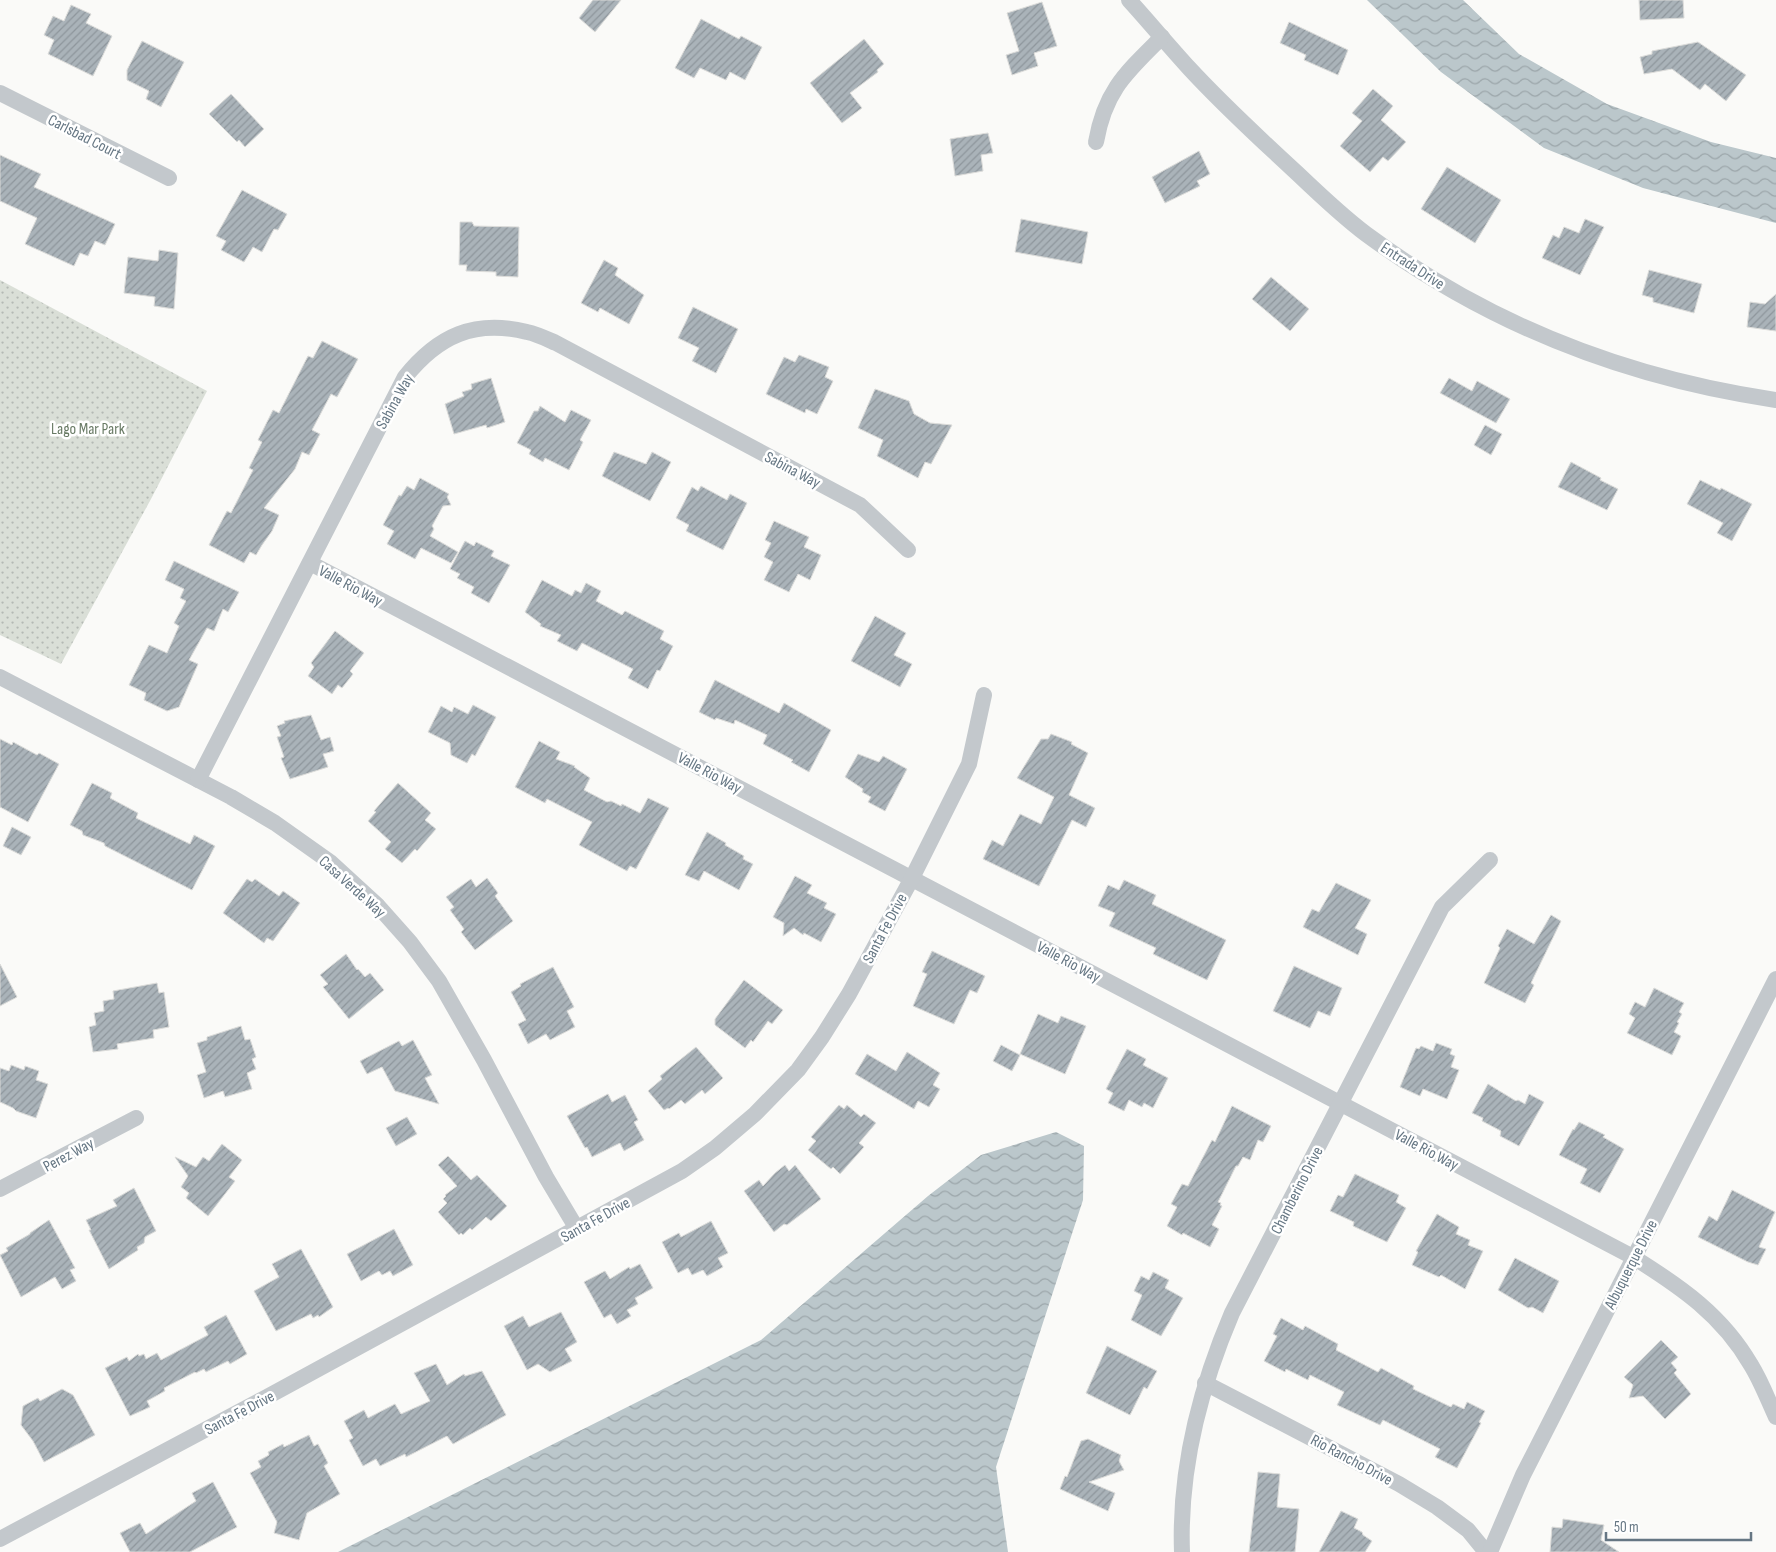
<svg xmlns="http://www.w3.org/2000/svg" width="1776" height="1552" viewBox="0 0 1776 1552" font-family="'Sofia Sans Condensed',sans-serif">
<defs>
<pattern id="park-dots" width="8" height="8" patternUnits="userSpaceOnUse" patternTransform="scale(1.25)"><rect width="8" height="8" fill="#dadfd7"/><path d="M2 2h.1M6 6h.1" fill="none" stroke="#b4b9b4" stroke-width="1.8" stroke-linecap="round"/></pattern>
<pattern id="water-waves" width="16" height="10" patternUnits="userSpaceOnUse" patternTransform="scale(1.25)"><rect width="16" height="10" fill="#bbc7cb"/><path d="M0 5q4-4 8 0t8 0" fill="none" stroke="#9ca6aa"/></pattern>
<pattern id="building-hatch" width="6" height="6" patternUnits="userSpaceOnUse" patternTransform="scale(1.25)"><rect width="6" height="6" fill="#aab3b9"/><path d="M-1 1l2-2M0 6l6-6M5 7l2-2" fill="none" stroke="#8e969c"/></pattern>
</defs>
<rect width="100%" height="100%" fill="#fafaf8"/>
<path fill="url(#park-dots)" d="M0 280 207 391 151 499 61 664 0 635Z"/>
<g fill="url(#water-waves)">
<path d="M1367 0H1463L1519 54 1607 104 1711 142 1776 158V223L1643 188 1544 148 1441 72Z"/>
<path d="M1056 1132 1084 1146 1083 1200 996 1467 1008 1552H338L761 1340 928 1196 981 1155Z"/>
</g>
<g fill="url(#building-hatch)" stroke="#dcdcda">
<path d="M593 0H621L595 32 579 18Z"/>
<path d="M1639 0H1683L1684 18 1640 20Z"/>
<path d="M1042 2 1057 46 1034 53 1038 66 1012 75 1006 55 1019 51 1007 13Z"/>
<path d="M71 5 91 14 86 23 112 36 93 76 48 54 54 40 44 35 53 16 64 21Z"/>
<path d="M701 19 739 39 741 36 762 47 745 80 730 72 726 80 700 68 694 78 675 68Z"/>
<path d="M1289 22 1348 50 1338 75 1304 60 1306 55 1280 43Z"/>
<path d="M864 39 884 64 877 70 878 72 850 93 862 108 842 123 810 83Z"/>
<path d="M142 41 184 62 161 107 146 99 149 91 127 80V70Z"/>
<path d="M1698 42 1746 75 1726 101 1705 84 1700 90 1672 69 1644 74 1640 57 1652 54V51Z"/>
<path d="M1373 89 1393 106 1381 120 1406 142 1388 161 1383 157 1370 172 1340 146 1362 121 1352 113Z"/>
<path d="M231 94 264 129 245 147 239 140 237 142 209 114Z"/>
<path d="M988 133 993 153 981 155 983 171 955 176 950 139Z"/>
<path d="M1199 151 1210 174 1197 181 1200 186 1165 203 1152 177Z"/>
<path d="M0 155 41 174 34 187 115 224 105 245 95 241 88 256 80 253 74 266 25 244 37 218 0 201Z"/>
<path d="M1447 167 1501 200 1475 243 1421 209Z"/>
<path d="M242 190 287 214 278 230 274 229 262 252 253 247 244 262 221 250 226 241 216 236Z"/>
<path d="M1021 219 1088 232 1082 264 1015 252Z"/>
<path d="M1585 219 1604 227 1580 275 1542 258 1553 235 1559 238 1564 227 1579 233Z"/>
<path d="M460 222H472L474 226 519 227 518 277 496 276V272L466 271 467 265H459Z"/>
<path d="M159 250 178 253 174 309 154 306 155 297 124 293 128 257 158 261Z"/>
<path d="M604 260 618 268 615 275 644 295 629 324 600 308 598 312 581 303Z"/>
<path d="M1649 270 1702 284 1694 313 1653 302V298L1642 295Z"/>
<path d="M1271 277 1309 309 1290 331 1252 299Z"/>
<path d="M1776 294V331L1747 327 1750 302 1765 304Z"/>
<path d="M693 307 738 329 716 373 692 361 699 348 678 338Z"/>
<path d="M322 341 358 359 337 397 331 394 312 430 320 434 309 455 302 452 295 469 264 508 279 515 272 531 262 545 256 555 250 552 244 563 209 545 227 511 231 513 253 470 249 468 262 442 258 440 273 410 279 413 308 356 313 358Z"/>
<path d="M799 355 829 367 825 377 833 381 817 414 806 409 805 413 766 394 784 357 795 362Z"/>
<path d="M491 378 505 422 487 428 486 425 454 434 445 404 464 396 462 392 472 389 471 384Z"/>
<path d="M1449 378 1472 391 1477 381 1510 399 1496 423 1440 393Z"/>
<path d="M875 389 909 401 914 414 930 423 952 425 931 464 925 462 918 478 877 456 883 440 858 428Z"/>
<path d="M540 406 565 422 571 410 591 420 580 440 583 442 569 470 545 458 543 462 529 454 531 450 517 443 534 411H538Z"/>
<path d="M1485 425 1502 434 1491 455 1474 445Z"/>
<path d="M614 452 646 464 652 452 671 462 650 501 602 476Z"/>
<path d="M1571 462 1601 478 1600 480 1618 489 1607 510 1558 487Z"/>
<path d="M420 478 449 494 447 497 451 505 443 506 432 526 434 529 430 536 458 552 451 563 421 548 415 559 387 544 394 531 383 525 399 495 401 496 407 486 414 490Z"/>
<path d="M1700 480 1720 490 1721 488 1752 504 1732 541 1717 533 1723 523 1687 504Z"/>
<path d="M701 486 727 500 730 494 747 503 723 550 686 531 689 525 676 518 692 487 698 491Z"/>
<path d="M774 521 809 537 804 547 821 555 810 580 798 574 789 592 764 580 773 562 764 557 771 543 765 540Z"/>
<path d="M465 541 474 546 476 542 494 551 491 556 510 565 489 603 471 593 474 587 457 578 460 574 450 569Z"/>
<path d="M174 561 239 592 228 612 223 609 214 631 207 628 189 660 198 664 179 707 167 711 144 700 146 693 129 685 149 645 167 653 179 626 174 623 186 601 180 598 184 589 165 580Z"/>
<path d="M542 580 572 596 575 590 581 593 586 583 601 591 596 601 622 615 625 611 664 631 660 639 673 646 660 671 657 670 648 689 628 678 633 669 582 643 577 651 557 641 561 635 540 626 541 624 525 612Z"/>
<path d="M875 616 906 633 894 655 912 664 900 687 851 661Z"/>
<path d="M335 631 364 653 350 671 353 674 342 688 338 685 332 694 308 676 314 667 311 663Z"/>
<path d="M715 680 779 713 784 703 831 730 809 772 791 762 793 760 763 744 767 735 735 720 734 724 716 718 715 720 699 712Z"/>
<path d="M473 705 496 717 475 756 472 754 467 763 451 755 450 743 428 732 441 706 452 712 454 707 468 714Z"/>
<path d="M311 715 321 740 330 737 334 751 323 754 328 767 290 779 281 758 284 757 277 737 281 736 277 726 285 723 284 721Z"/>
<path d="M1051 734 1072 742 1071 744 1088 753 1069 795 1095 808 1086 827 1072 820 1039 886 983 859 992 840 1003 846 1020 814 1041 824 1054 797 1017 778 1041 739H1048Z"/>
<path d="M0 739 12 745 13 742 37 755 39 753 59 764 28 822 0 807Z"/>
<path d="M539 741 560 752 556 759 575 766 574 767 590 778 584 790 607 802 611 801 621 806 622 804 640 813 648 798 669 808 636 869 630 866 627 871 579 845 592 822 547 799 545 803 515 787Z"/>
<path d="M858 754 879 762 883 756 907 769 885 811 868 802 871 797 862 792 863 789 845 777Z"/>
<path d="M92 783 112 793 110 798 138 813 136 818 190 844 194 835 215 846 192 890 105 846 104 843 83 835 82 831 70 825Z"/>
<path d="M398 783 431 813 425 820 436 829 417 851 415 849 402 863 385 849 391 842 368 821 376 812 374 811Z"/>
<path d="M12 827 31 837 21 855 3 846Z"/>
<path d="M707 832 726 843 725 845 744 856 743 859 753 864 739 890 704 871 699 881 685 875Z"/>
<path d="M795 876 812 885 807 893 827 903 824 908 836 914 821 942 804 933 803 935 794 928 783 936 784 923 773 917Z"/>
<path d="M487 878 498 893 495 896 513 921 475 950 461 932 464 929 450 910 454 907 446 897 471 879 476 887Z"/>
<path d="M247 879 252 882 255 879 279 896 283 891 300 903 273 941 267 938 264 943 223 913Z"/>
<path d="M1124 880 1156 895 1152 904 1226 940 1207 980 1153 954 1156 948 1109 926 1115 913 1098 906 1108 885 1119 890Z"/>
<path d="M1336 883 1371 900 1355 928 1367 934 1358 955 1303 927 1312 909 1319 912Z"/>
<path d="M1551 915 1561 921 1531 983 1534 985 1525 1003 1484 983 1500 948 1498 946 1507 929 1534 944Z"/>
<path d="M932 951 985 976 977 993 970 990 954 1024 913 1006 927 974 922 972Z"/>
<path d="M346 954 357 970 358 969 365 977 370 973 384 990 349 1019 323 987 328 984 320 975Z"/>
<path d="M0 964 17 997 0 1006Z"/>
<path d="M1294 966 1342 988 1330 1016 1318 1011 1310 1028 1273 1011Z"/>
<path d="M553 967 574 1007 567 1011 575 1027 550 1040 546 1034 528 1044 518 1024 526 1020 511 992 521 986 520 984Z"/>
<path d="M744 980 783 1010 772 1024 768 1021 753 1042 751 1040 745 1048 715 1025V1019Z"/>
<path d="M157 983 159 993 164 992 169 1027 153 1030 154 1038 117 1044 118 1049 93 1052 89 1027 96 1025 94 1013 104 1011 103 1001 114 999 113 991Z"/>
<path d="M1654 988 1684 1003 1679 1012 1682 1014 1677 1022 1679 1023 1674 1032 1681 1036 1672 1055 1627 1033 1635 1018 1629 1014 1635 1002 1645 1007Z"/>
<path d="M1038 1014 1058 1023 1061 1016 1086 1026 1065 1074 1020 1054Z"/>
<path d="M241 1026 245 1040 250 1039 256 1057 252 1059 256 1069 247 1073 252 1089 225 1097 223 1091 204 1098 197 1075 206 1072 197 1043 207 1040V1037Z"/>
<path d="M413 1040 432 1075 425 1078 439 1104 395 1091 382 1067 367 1074 360 1061 399 1041 402 1046Z"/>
<path d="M1436 1043 1452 1049 1450 1054 1455 1056 1451 1067 1459 1070 1447 1099 1423 1089 1420 1096 1400 1087 1416 1048 1419 1049 1421 1046 1433 1051Z"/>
<path d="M1001 1045 1020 1055 1012 1071 993 1061Z"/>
<path d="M696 1047 723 1078 705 1094 702 1090 685 1104 681 1100 669 1109 668 1108 664 1110 648 1091 662 1079 660 1076Z"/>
<path d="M1127 1049 1146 1059 1143 1065 1168 1078 1153 1108 1144 1103 1142 1107 1129 1100 1124 1111 1108 1103 1113 1093 1106 1089Z"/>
<path d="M907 1052 940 1073 933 1085 940 1089 929 1107 918 1101 914 1109 855 1074 867 1054 896 1071Z"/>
<path d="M11 1065 24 1070 25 1066 39 1071 36 1080 48 1084 36 1118 16 1111 13 1108 0 1102V1068L9 1071Z"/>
<path d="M1488 1084 1516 1101 1518 1100 1525 1104 1529 1094 1544 1102 1519 1146 1500 1136 1501 1131 1482 1121 1483 1118 1472 1113Z"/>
<path d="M608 1094 612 1102 625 1095 638 1120 634 1122 644 1140 624 1151 620 1143 592 1157 587 1147 585 1148 567 1116Z"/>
<path d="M839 1105 844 1109 847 1105 861 1117 864 1114 876 1123 859 1143 864 1147 840 1174 833 1167 831 1169 808 1150 816 1141 811 1137Z"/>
<path d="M1232 1106 1271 1126 1263 1142 1258 1140 1250 1160 1243 1157 1238 1166H1236L1218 1202 1221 1203 1220 1205 1222 1206 1212 1225 1219 1229 1210 1247 1183 1233 1182 1235 1167 1226 1177 1207 1171 1204 1182 1184 1188 1186 1212 1140 1215 1142Z"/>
<path d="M407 1117 417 1134 396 1146 386 1128Z"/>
<path d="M1579 1122 1605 1135 1603 1137 1624 1149 1600 1193 1580 1183 1587 1169 1559 1155 1573 1129 1574 1130Z"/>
<path d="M222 1144 242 1160 229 1177 235 1181 208 1216 186 1198 189 1193 181 1187 188 1176 175 1157 196 1167 203 1157 209 1161Z"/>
<path d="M448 1156 471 1180 477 1175 507 1206 491 1221 486 1217 472 1230 470 1228 463 1235 461 1233 459 1235 438 1212 447 1203 443 1199 446 1196 445 1195 457 1186 438 1165Z"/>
<path d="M785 1165 789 1171 795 1165 821 1199 787 1225 784 1224 774 1232 744 1191 759 1180 763 1186 775 1173Z"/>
<path d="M1355 1174 1399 1195 1396 1202 1406 1208 1387 1242 1353 1226 1354 1222 1330 1211 1338 1195 1343 1197Z"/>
<path d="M134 1188 156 1231 145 1237 144 1243 137 1247 138 1250 109 1269 89 1230H91L86 1220 117 1206 113 1200Z"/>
<path d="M1732 1190 1775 1212 1759 1247 1766 1249 1758 1265 1748 1262 1698 1237 1709 1216 1717 1221Z"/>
<path d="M1437 1214 1459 1227 1456 1234 1470 1240 1468 1245 1483 1251 1465 1289 1441 1275 1439 1277 1412 1265 1418 1252 1416 1251Z"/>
<path d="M49 1220 75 1268 70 1270 76 1281 62 1289 55 1277 21 1297 0 1255 8 1251 6 1248 30 1234V1233Z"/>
<path d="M711 1221 728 1253 718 1258 723 1267 707 1276 703 1270 692 1275 688 1268 678 1273 662 1242 679 1233 681 1237Z"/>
<path d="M394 1229 413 1265 393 1276 390 1271 382 1275 379 1271 361 1281 347 1254Z"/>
<path d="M301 1249 333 1307 319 1317 318 1315 313 1318 311 1314 276 1331 254 1291 279 1277 272 1264Z"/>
<path d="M1515 1258 1559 1281 1543 1313 1532 1307 1528 1308 1498 1290Z"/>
<path d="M640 1264 653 1288 635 1298 638 1304 627 1310 631 1316 617 1324 611 1314 604 1318 584 1282 605 1271 610 1279 629 1267 630 1269Z"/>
<path d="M1153 1272 1169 1280 1165 1288 1183 1298 1161 1336 1131 1320 1142 1295 1134 1291 1141 1276 1149 1280Z"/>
<path d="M561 1312 577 1342 565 1349 572 1361 550 1372 538 1364 527 1370 504 1326 523 1316 529 1327Z"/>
<path d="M226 1315 247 1354 230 1364 228 1361 206 1372 204 1369 196 1373 195 1372 164 1388 165 1391 147 1401 150 1407 130 1416 105 1368 127 1357 129 1361 138 1354 139 1356 144 1354 146 1359 157 1353 161 1360 208 1335 204 1327Z"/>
<path d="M1281 1318 1303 1330 1305 1326 1338 1344 1336 1350 1378 1372 1381 1368 1414 1386 1413 1389 1451 1407 1453 1404 1464 1409 1467 1402 1485 1411 1479 1422 1481 1423 1457 1468 1435 1457 1440 1449 1383 1420 1380 1425 1337 1405 1344 1392 1310 1375 1308 1380 1286 1369 1285 1372 1264 1361 1277 1336 1273 1334Z"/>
<path d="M1661 1340 1678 1357 1671 1363 1677 1370 1674 1373 1691 1394 1665 1419 1643 1396 1629 1398 1633 1385 1624 1377Z"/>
<path d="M1107 1346 1157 1371 1147 1389 1144 1387 1130 1415 1086 1393Z"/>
<path d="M436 1364 447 1385 464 1374 465 1376 482 1371 506 1415 453 1444 447 1436 406 1457 405 1454 380 1466 376 1459 363 1466 349 1440 353 1438 344 1421 364 1410 368 1418 395 1404 401 1414 430 1401 414 1373Z"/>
<path d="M62 1389 73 1395 95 1435 44 1462 33 1441 21 1425 23 1406 38 1398 40 1401Z"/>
<path d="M309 1435 314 1446 318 1444 328 1463 324 1466 340 1494 307 1513 299 1540 274 1533 277 1522 250 1473 261 1467 258 1461 269 1455 268 1452 283 1444 284 1447Z"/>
<path d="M1088 1439 1121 1455 1119 1461 1124 1470 1089 1482 1115 1493 1108 1511 1060 1489 1065 1476 1067 1477 1081 1441Z"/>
<path d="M1258 1472 1280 1474 1277 1507 1299 1509 1295 1552H1249Z"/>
<path d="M213 1482 237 1527 190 1552H130L120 1533 140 1523 146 1534 196 1501 192 1493Z"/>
<path d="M1341 1511 1358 1519 1354 1528 1362 1532 1363 1535 1372 1541 1365 1552H1319Z"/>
<path d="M1563 1519 1604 1525 1601 1540 1619 1552H1550L1552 1527 1562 1528Z"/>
</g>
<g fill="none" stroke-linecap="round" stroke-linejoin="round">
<g stroke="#c3c8cc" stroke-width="16">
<path d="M1129 0C1149 22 1168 45 1189 68 1223 105 1261 140 1298 174 1320 195 1342 216 1366 234 1489 325 1625 378 1776 400"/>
<path d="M0 93 169 178"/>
<path d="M1096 142C1105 90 1127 72 1162 37"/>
<path d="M310 563 1633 1257C1681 1287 1722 1315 1751 1365 1761 1381 1768 1400 1776 1417"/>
<path d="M0 677 231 797 275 823 330 862 378 906 410 942 439 981 484 1060 546 1177 577 1229"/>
<path d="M198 780 405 377C438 336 474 319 527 332 537 334 547 339 556 343L860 505 908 550"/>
<path d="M0 1189 136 1118"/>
<path d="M1205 1383 1399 1484 1437 1507 1468 1530 1486 1552"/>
<path d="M0 1539 265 1398 682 1171 715 1148 755 1114 798 1070 822 1037 849 994 912 878 969 764 984 695"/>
<path d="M1182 1552C1179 1470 1200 1388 1232 1313L1442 907 1490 860"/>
<path d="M1490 1552 1523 1475 1776 979"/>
</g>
</g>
<g text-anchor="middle" stroke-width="5" stroke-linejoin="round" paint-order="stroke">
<g font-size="16" fill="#657683" stroke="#fff">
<text transform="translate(85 136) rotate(27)" y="6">Carlsbad Court</text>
<text transform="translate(1413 265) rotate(33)" y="6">Entrada Drive</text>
<text transform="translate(394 401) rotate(-61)" y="6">Sabina Way</text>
<text transform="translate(793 469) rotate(28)" y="6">Sabina Way</text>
<text transform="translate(351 585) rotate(28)" y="6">Valle Rio Way</text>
<text transform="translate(710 772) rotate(28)" y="6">Valle Rio Way</text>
<text transform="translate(353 886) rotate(42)" y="6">Casa Verde Way</text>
<text transform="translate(884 928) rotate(-62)" y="6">Santa Fe Drive</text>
<text transform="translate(1069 961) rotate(28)" y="6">Valle Rio Way</text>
<text transform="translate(1427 1149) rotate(28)" y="6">Valle Rio Way</text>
<text transform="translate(68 1154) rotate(-28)" y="6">Perez Way</text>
<text transform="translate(1296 1190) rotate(-63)" y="6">Chamberino Drive</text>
<text transform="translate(595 1219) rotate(-29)" y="6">Santa Fe Drive</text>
<text transform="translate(1630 1264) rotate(-63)" y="6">Albuquerque Drive</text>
<text transform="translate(239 1412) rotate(-28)" y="6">Santa Fe Drive</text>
<text transform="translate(1352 1459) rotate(28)" y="6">Rio Rancho Drive</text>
</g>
<g font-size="16" fill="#687a64" stroke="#fff">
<text x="88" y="434">Lago Mar Park</text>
</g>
</g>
<path d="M1606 1532v8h145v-8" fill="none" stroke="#657683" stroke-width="2.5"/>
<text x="1614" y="1532" font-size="15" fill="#657683" stroke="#ffffff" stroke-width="4" paint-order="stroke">50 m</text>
</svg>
